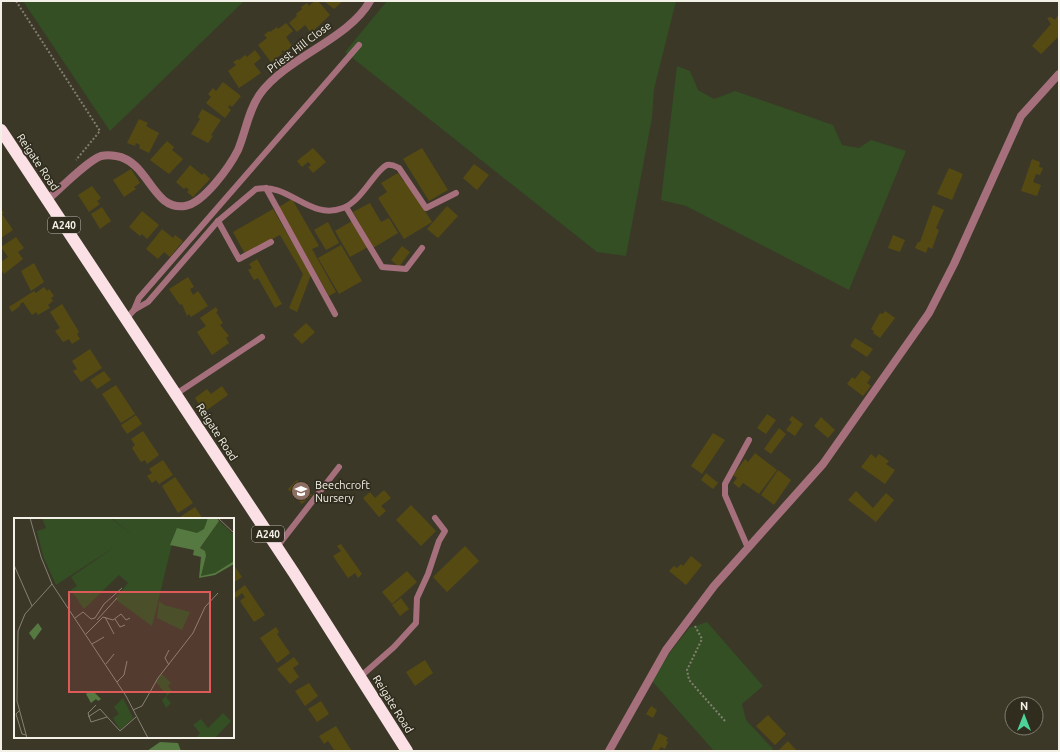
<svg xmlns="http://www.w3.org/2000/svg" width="1060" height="752" viewBox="0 0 1060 752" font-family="Ubuntu,sans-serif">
<rect width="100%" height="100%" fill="#3b3828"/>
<g fill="#334f23">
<path d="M23 1H244L110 131Z"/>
<path d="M387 1H676L654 89 652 118 626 256 597 252 345 52Z"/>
<path d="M677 66 690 71 698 90 714 99 735 91 833 125 842 145 859 148 871 140 906 151 849 290 686 206 661 200Z"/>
<path d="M707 622 763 686 742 704 746 720 773 749 771 751H714L652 681 671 651 689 628Z"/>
</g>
<path fill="#567941" d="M160 742 178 743 181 751H147Z"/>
<g fill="#564a13">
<path d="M315 1H318L330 15 311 33 305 25 297 32 289 23 297 16 296 14 302 9 301 7 307 3 309 6Z"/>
<path d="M324 1H343L334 9Z"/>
<path d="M1058 15 1059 36 1041 54 1032 46 1051 24 1047 18 1051 17 1055 20Z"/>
<path d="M286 23 293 31 286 37 292 46 285 52 283 50 281 52 283 53 271 62 258 45 267 38 264 35 269 31 270 32 277 27 278 29Z"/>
<path d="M255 50 261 58 254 64 261 73 239 88 228 71 236 65 233 62 238 59 239 60 245 55 247 57Z"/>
<path d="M223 82 241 96 232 107 230 105 228 107 231 110 225 118 206 103 211 97 208 94 213 88 216 91Z"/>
<path d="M202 109 221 120 211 135 213 136 208 143 191 134 200 119 198 117Z"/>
<path d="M139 119 148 123 146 126 159 133 149 153 139 148 140 145 136 143 135 146 127 143Z"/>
<path d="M167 141 174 147 172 150 183 159 169 174 150 160Z"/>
<path d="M313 148 326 162 313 173 308 167 311 165 308 162 302 167 297 161Z"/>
<path d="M422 148 448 190 429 201 403 159Z"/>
<path d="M1032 159 1040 162 1039 167 1043 168 1040 175 1036 174 1033 182 1041 185 1037 196 1021 191Z"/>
<path d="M474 164 489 175 477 190 463 178Z"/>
<path d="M190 165 202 175 204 173 210 179 193 197 187 192 189 190 186 187 184 189 176 182Z"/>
<path d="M949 168 963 174 952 200 937 194Z"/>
<path d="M131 169 140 183 134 187 136 189 124 197 113 180Z"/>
<path d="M398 173 404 182 406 181 432 222 404 239 378 198 387 192 381 183Z"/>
<path d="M92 186 101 198 97 201 100 204 89 212 78 195Z"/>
<path d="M292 199 319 246 312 249 336 292 329 296 279 207Z"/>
<path d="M370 203 381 222 389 218 398 233 373 248 353 212Z"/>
<path d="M933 205 944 210 936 228 939 230 932 249 928 247 926 253 915 248 918 242H920Z"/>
<path d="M447 206 458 216 438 238 427 229Z"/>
<path d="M102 207 111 221 100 229 91 214Z"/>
<path d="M1 209 4 213 2 214 13 230 1 238Z"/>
<path d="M273 209 311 275 297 312 289 308 303 274 280 235 245 254 233 232Z"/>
<path d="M142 211 159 225 147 239 142 234 140 236 129 227Z"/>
<path d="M352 221 368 247 350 257 335 231Z"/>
<path d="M328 222 339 243 326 250 314 230Z"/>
<path d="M162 229 173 238 175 235 183 241 170 257 164 252 158 259 146 249Z"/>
<path d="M893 235 905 240 900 252 888 248Z"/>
<path d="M16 237 24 248 18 252 23 259 4 274 1 269V262L8 257 1 247Z"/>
<path d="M341 245 362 281 339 294 318 258Z"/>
<path d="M402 246 410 252 399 267 391 260Z"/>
<path d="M257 259 282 304 275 308 258 278 254 280 248 270 252 268 249 264Z"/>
<path d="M34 263 44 282 31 291 21 271Z"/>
<path d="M188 277 194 287 190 289 193 295 198 291 208 306 191 317 189 314 187 316 182 304 180 305 169 289Z"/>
<path d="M44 287 47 291 49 289 54 296 51 298 53 301 48 305 50 308 38 315 36 312 32 315 23 302 20 304V306L12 312 9 307 34 291 36 293Z"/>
<path d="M62 304 79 332 77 334 80 339 72 344 69 339 63 342 55 331 60 328 50 312Z"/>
<path d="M216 307 218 311 216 312 223 323 220 325 229 336 226 338 229 343 212 355 197 332 206 326 200 318Z"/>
<path d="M885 311 895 318 880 338 873 333 874 331 871 329 880 313 883 314Z"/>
<path d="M306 323 315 332 302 344 293 335Z"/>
<path d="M855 338 873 349 867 357 850 346Z"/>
<path d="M90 349 102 368 81 382 73 371 77 369 72 361Z"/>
<path d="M862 370 871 377 867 383 871 386 863 396 847 384 852 377 855 379Z"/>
<path d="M104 371 111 380 97 389 90 380Z"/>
<path d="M116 385 135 414 121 423 102 394Z"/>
<path d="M222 386 228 395 204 412 195 398 207 389 211 394Z"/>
<path d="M767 414 776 420 766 434 757 428Z"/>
<path d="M136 415 142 424 127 434 121 425Z"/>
<path d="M792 416 803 424 795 436 786 430 792 422 789 420Z"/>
<path d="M821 417 835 430 828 438 814 426Z"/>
<path d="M779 428 786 434 771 454 764 449Z"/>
<path d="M143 431 159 455 147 464 145 460 141 462 132 448 135 445 131 439Z"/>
<path d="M713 433 725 440 702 474 691 466Z"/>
<path d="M755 453 777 470 759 494 743 483 739 488 733 483 737 478 733 475 745 459 748 462Z"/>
<path d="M871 454 876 458 879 454 889 461 886 464 895 470 885 484 861 467Z"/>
<path d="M163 460 173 475 159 484 156 480 152 483 147 476 152 473 149 469Z"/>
<path d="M778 470 791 480 774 505 761 495Z"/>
<path d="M706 473 718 483 713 489 701 480Z"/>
<path d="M175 477 193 503 178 513 162 486Z"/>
<path d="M297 480 312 495 302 504 288 489Z"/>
<path d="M384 490 391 498 381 506 386 511 379 517 363 498 370 492 375 498Z"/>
<path d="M856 491 873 508 886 493 894 500 876 522 848 500Z"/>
<path d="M411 505 436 531 421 546 396 520Z"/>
<path d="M195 507 203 519H177Z"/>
<path d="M341 544 362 574 358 578 355 573 348 578 333 556 341 551 337 546Z"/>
<path d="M465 546 479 561 447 592 433 577Z"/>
<path d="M691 556 702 565 686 585 669 571 674 566 677 568 681 564 683 566Z"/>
<path d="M233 564 242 577 233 583Z"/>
<path d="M407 571 417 582 392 604 382 592Z"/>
<path d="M245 585 265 615 254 622 240 601 245 597 242 593 236 598 233 594Z"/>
<path d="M401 598 409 609 400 616 392 605Z"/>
<path d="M276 627 279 632 277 634 290 653 277 663 260 638Z"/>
<path d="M294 657 299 664 293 668 299 677 290 684 277 669Z"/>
<path d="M425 660 433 673 415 686 406 672Z"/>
<path d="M309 683 318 696 305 706 295 691Z"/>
<path d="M321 701 329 714 317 722 308 709Z"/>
<path d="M651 706 657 710 653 718 646 714Z"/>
<path d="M768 715 786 734 775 745 756 726Z"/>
<path d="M336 726 351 750 350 751H335L328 741 324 744 319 736Z"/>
<path d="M659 733 668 738 666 741 668 742 665 749 661 747 658 751H651Z"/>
<path d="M788 741 797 751H778Z"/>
</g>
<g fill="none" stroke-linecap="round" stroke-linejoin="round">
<g stroke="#827f71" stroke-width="2" stroke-dasharray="2 2" stroke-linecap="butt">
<path d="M16 1 100 131 76 160"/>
<path d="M695 626 702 639 687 670 689 680 725 721"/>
</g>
<g stroke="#a5707c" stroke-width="6">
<path d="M266 188 335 314"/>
<path d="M346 207 382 267 406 269 422 248"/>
<path d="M218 221 239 259 271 242"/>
<path d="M134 310 139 298 359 45"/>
<path d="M126 319 134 310 148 302 218 221 256 189C289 182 309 221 343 208 362 201 375 170 387 165 392 164 395 166 399 168L426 208 456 193"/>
<path d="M176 394 262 337"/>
<path d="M277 547 339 467"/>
<path d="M748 548 725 495V484L749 440"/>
<path d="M360 677 394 647 416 623 417 598 428 574 439 541 445 531 435 518"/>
</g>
<g stroke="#a5707c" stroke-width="8">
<path d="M47 200C60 189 87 161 101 156 105 155 111 155 116 156 149 161 152 211 185 206 204 203 230 166 238 150 246 131 248 111 260 94 287 57 349 39 370 1"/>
<path d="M609 751 666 650 714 586 823 464 929 313 954 264 1021 116 1059 74"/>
</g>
<path stroke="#fbe0e6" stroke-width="12" d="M1 130 294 573 407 751"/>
</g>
<defs>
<g id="school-disc" transform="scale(1)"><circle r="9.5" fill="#8d6e63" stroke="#312d1e"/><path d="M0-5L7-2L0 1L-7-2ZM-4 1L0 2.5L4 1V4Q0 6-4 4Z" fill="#fff"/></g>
</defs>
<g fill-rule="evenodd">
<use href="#school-disc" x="301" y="491"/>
</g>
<g text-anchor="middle" stroke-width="3.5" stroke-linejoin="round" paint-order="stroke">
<g fill="#312d1e" stroke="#b9b6ab" stroke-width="1">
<rect x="48" y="217" width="32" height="16" rx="3"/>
<rect x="252" y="526" width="32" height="16" rx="3"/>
</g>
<g font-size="10" font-weight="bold" fill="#f3f1e7">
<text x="64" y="229">A240</text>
<text x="268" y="538">A240</text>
</g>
<g font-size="11" fill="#f3f1e7" stroke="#312d1e">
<text transform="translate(299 47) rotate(-37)" y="4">Priest Hill Close</text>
<text transform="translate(38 162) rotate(56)" y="4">Reigate Road</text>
<text transform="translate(217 432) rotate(57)" y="4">Reigate Road</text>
<text transform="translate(393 704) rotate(58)" y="4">Reigate Road</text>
</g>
<g font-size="11" fill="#f3f1e7" stroke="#312d1e" text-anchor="start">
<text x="315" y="489">Beechcroft<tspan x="315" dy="13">Nursery</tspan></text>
</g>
</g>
<g transform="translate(14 518)">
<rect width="220" height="220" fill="#3b3828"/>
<path d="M28 0H97L118 17 98 0H198L184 25 161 14 138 108 101 81 114 65 105 57 70 91 57 72 63 68 57 59 102 28 42 67 29 38 23 13 32 10ZM205 3 220 17V43L201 55 187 58 192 38 186 31ZM145 83 150 87 176 94 168 112 143 100ZM147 157H149L157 165 154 168 158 173 152 179 157 185 152 190 148 182 153 177 142 164ZM109 180 119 200 106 212 99 200 105 196 100 189ZM209 195 217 203 201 220H182L186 215 179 207 187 201 194 210Z" fill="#334f23"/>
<path d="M194 0H203L205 3 186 30 191 33 192 38 187 58 201 55 220 43V46L201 57 185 60 187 39 179 37 180 32 156 27 163 10 183 15 190 11ZM24 105 28 111 20 122 15 115ZM76 173H79L87 181 84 183 82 181 77 185 72 176Z" fill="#567941"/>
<path fill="none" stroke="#858274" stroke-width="1" d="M16 0 27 39 38 66 112 178 134 220M204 0 220 15M0 47 18 88M91 99 100 116M61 100 69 94 77 101 81 100 90 86 108 70M101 101 106 109 111 107M83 102 103 80M72 116 89 99 99 102 107 96 112 102 116 100M78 126 90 119M92 146 100 136M155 147 151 140 155 132M103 164 110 157 113 143M82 187 74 195 77 204 93 199M119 192 128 188 144 160 179 115 191 89 204 75M5 193 2 196 8 216 12 217M74 199 86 191 106 213 122 199M13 220 3 183 4 113 11 96 38 66"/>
<path fill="#dd5a58" fill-opacity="0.15" stroke="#dd5a58" stroke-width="2" d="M55 74H196V174H55Z"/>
<rect width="220" height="220" fill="none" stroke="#f3f1e7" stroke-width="2"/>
</g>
<rect width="1060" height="752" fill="none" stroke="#f3f1e7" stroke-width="4"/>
<g transform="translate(1024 716)"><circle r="19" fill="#312d1e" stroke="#7f7b6e"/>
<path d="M0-3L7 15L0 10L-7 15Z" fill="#4dd39a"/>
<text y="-6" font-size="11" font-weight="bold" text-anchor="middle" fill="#f3f1e7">N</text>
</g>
</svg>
